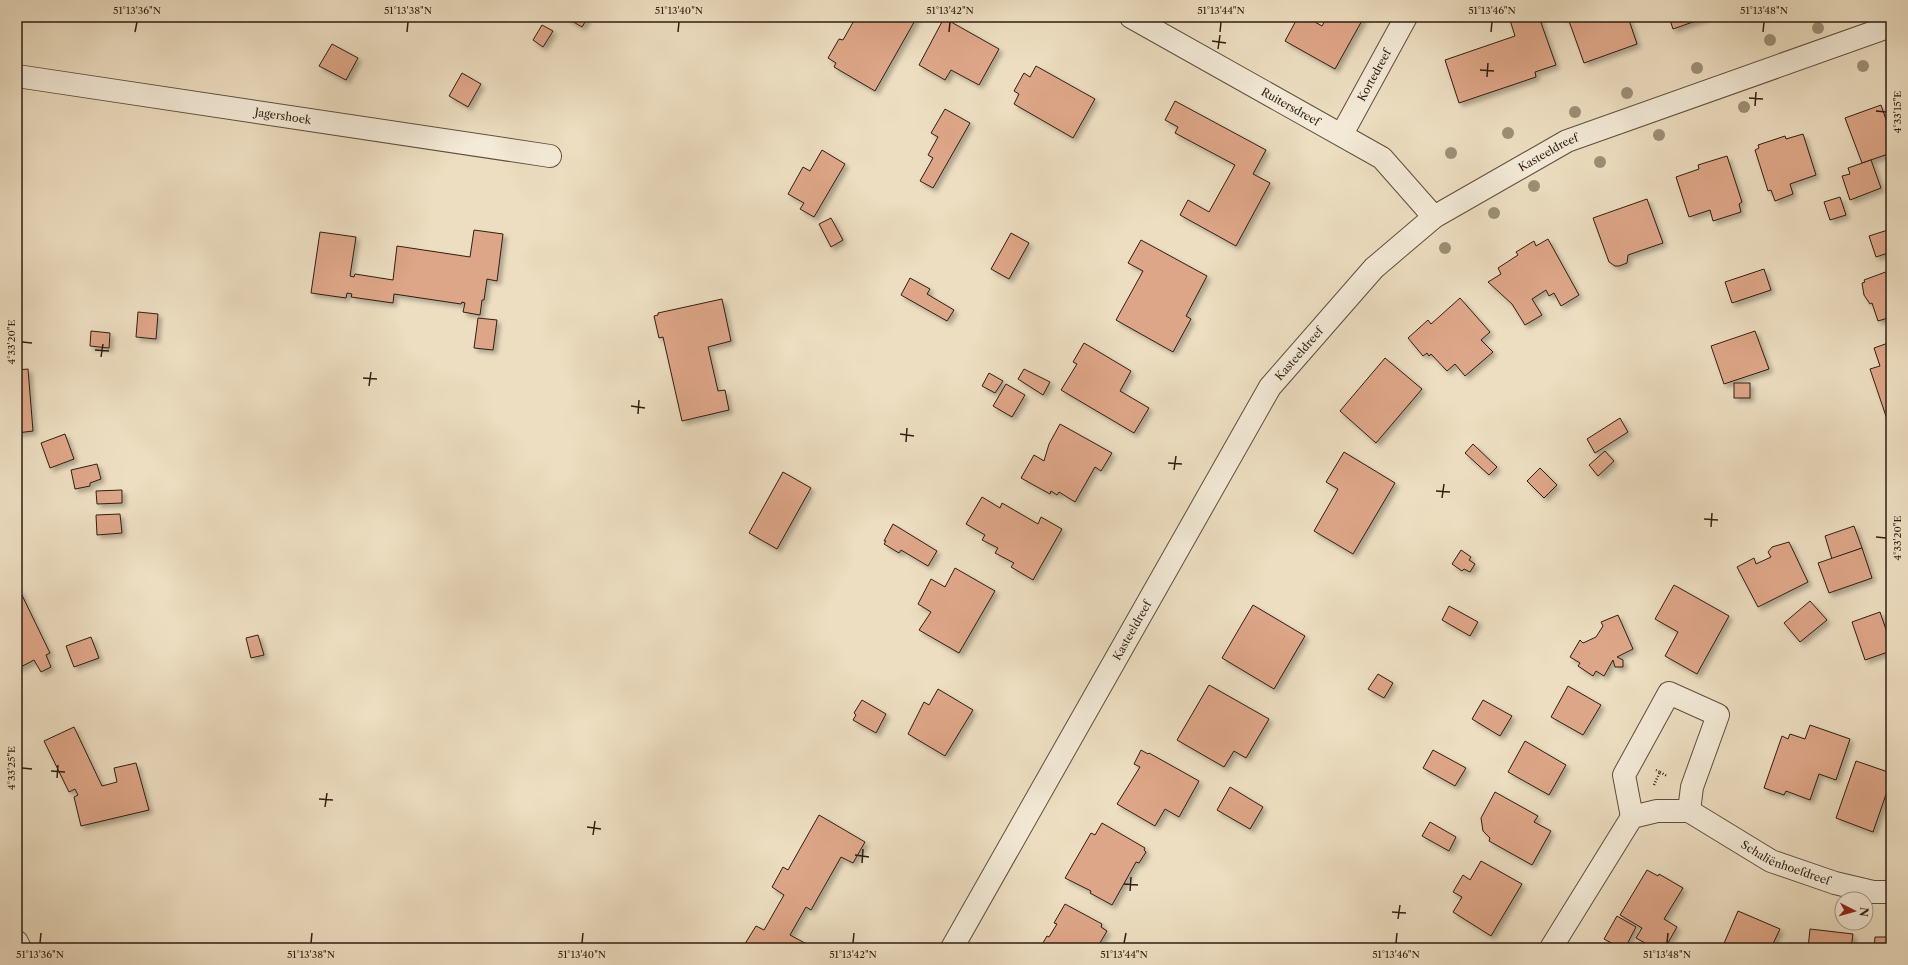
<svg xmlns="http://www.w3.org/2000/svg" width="1908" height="965" viewBox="0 0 1908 965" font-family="'Libre Caslon Text',serif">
<defs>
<filter id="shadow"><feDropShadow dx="3.5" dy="3.5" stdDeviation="2" flood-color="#0004"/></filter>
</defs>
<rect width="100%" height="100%" fill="#eddec1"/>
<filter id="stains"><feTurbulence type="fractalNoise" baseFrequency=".005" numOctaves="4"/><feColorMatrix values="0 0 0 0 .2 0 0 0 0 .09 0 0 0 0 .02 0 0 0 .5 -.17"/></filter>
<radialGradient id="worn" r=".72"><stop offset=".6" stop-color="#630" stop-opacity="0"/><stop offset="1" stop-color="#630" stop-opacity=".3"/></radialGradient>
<g fill="#dea688" stroke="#311e11" filter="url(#shadow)">
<path d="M565 17H588L582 27Z"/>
<path d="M856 17H917L875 91 834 67 836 63 828 58 839 39 843 40Z"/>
<path d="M1298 17H1306L1322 26 1327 17H1364L1335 69 1285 41Z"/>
<path d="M1509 17H1539L1556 65 1535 72 1536 77 1459 103 1445 60 1515 36Z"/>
<path d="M1565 17H1628L1637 44 1584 63 1569 21H1567Z"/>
<path d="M1669 17H1707L1673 29Z"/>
<path d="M944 18 999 49 979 85 951 70 945 80 919 65Z"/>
<path d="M542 25 553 31 543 47 533 40Z"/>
<path d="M332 44 358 58 346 80 319 66Z"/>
<path d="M1036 66 1095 99 1073 138 1014 104 1019 94 1014 91 1024 73 1030 77Z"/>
<path d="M462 73 481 84 468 107 449 96Z"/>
<path d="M1175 101 1266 150 1253 174 1270 183 1236 246 1180 215 1188 200 1209 212 1235 165 1175 133 1178 127 1165 120Z"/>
<path d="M1881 105 1891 134V153L1862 163 1845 118Z"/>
<path d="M945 109 970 123 933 188 920 181 933 158 928 155 938 137 931 133Z"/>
<path d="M1803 134 1816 175 1790 184 1793 194 1775 201 1771 190 1768 191 1755 150 1759 148 1758 145 1785 136 1786 139Z"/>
<path d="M822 150 845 164 814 217 800 209 804 203 788 194 803 167 810 171Z"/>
<path d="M1727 156 1742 202 1739 204 1741 212 1713 221 1710 210 1689 217 1676 177 1699 169 1698 165Z"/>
<path d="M1871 160 1881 188 1850 200 1842 176 1850 174 1848 168Z"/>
<path d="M1840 197 1846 215 1830 220 1824 202Z"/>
<path d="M1647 199 1663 243 1628 255 1627 263 1619 266H1615L1609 262 1593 218Z"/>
<path d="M831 218 843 240 831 247 819 224Z"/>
<path d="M1891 229V252L1876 257 1869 236Z"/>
<path d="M474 230 503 234 497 281 487 279 484 300H482L480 315 463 312 465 303 462 302 461 304 394 294 393 303 351 297 352 294 347 293 346 298 311 293 320 232 356 237 350 276 354 277 355 274 393 280 397 246 470 257Z"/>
<path d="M1011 233 1029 243 1009 279 991 269Z"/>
<path d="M1548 239 1579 295 1561 306 1554 293 1549 296 1546 290 1532 299 1542 315 1525 325 1512 304 1488 282 1501 274 1498 268 1518 255 1516 252 1534 241 1536 246Z"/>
<path d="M1141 240 1207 276 1186 316 1191 319 1173 352 1116 320 1143 271 1128 263Z"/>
<path d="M1764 269 1771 290 1732 303 1725 282Z"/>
<path d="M1891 270V317L1878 321 1872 303 1870 304 1864 295 1862 283 1865 282 1864 280Z"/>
<path d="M910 278 930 289 927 294 954 310 947 321 901 295Z"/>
<path d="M1460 298 1490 332 1481 340 1493 352 1465 376 1455 364 1447 371 1431 354 1429 356 1427 353 1423 356 1408 338 1428 320 1431 324Z"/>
<path d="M722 299 731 341 708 347 718 391 725 390 729 410 682 421 663 337 659 338 654 316 658 315V313Z"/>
<path d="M138 312 158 314 156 339 136 337Z"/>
<path d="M478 318 497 320 493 350 474 348Z"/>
<path d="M91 331 110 333 109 348 90 346Z"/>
<path d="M1755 331 1769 369 1724 384 1711 346Z"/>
<path d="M1891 342V427L1890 428 1870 369 1880 366 1874 348Z"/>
<path d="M1084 343 1131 371 1120 391 1149 408 1134 433 1061 390 1077 364 1073 362Z"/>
<path d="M1385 358 1422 389 1376 443 1340 411Z"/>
<path d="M28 369 33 431 17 433V370Z"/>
<path d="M1024 369 1050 382 1043 395 1018 379Z"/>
<path d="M989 373 1003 381 995 393 982 386Z"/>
<rect x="1734" y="383" width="16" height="15"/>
<path d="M1006 384 1025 395 1012 417 993 406Z"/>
<path d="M1620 418 1628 432 1595 453 1587 439Z"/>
<path d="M1060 424 1112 453 1101 471 1095 467 1075 502 1059 492 1057 495 1051 491 1050 494 1021 478 1034 455 1044 461 1049 444Z"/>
<path d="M65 434 74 459 50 468 41 443Z"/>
<path d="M1473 444 1497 467 1489 475 1465 453Z"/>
<path d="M1605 451 1614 461 1598 476 1589 465Z"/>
<path d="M1344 452 1395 483 1353 554 1314 531 1338 489 1326 482Z"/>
<path d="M97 464 101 479 90 483V486L75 489 71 470Z"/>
<path d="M1540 468 1557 485 1544 498 1527 481Z"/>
<path d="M783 472 811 488 777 549 749 533Z"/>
<path d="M122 490V503L97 504 96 491Z"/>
<path d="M982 497 1000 508 1002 503 1038 524 1041 517 1062 529 1033 580 1011 567 1014 563 995 553 998 548 982 540 985 535 966 524Z"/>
<path d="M120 514 122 533 97 535 96 515Z"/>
<path d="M893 524 937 551 928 566 901 550 899 553 884 544 886 541H884Z"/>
<path d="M1854 526 1862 548 1832 559 1825 536Z"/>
<path d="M1789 542 1808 582 1758 607 1737 567 1754 558 1756 564 1771 557 1768 552 1772 547Z"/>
<path d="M1862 548 1872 578 1829 593 1818 563Z"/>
<path d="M1461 550 1471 557 1469 560 1475 564 1470 572 1464 569 1462 571 1452 564Z"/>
<path d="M955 568 995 591 959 653 919 630 931 612 918 604 931 579 945 587Z"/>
<path d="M1674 585 1729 616 1697 674 1665 656 1678 632 1655 619Z"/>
<path d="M19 589 50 653 46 655 51 667 41 672 34 660 17 669V590Z"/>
<path d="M1810 601 1827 620 1800 642 1784 623Z"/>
<path d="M1253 605 1305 636 1274 689 1222 658Z"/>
<path d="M1449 606 1478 622 1470 636 1442 620Z"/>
<path d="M1880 612 1891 644V651L1865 660 1852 622Z"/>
<path d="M1618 615 1633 649 1617 657 1623 660V667H1615L1613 660 1604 676 1596 671 1593 676 1578 666 1580 663 1570 657 1580 640 1583 643 1596 637 1603 626 1601 622Z"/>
<path d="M258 635 264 655 251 658 246 638Z"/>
<path d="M91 637 99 658 74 667 66 646Z"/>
<path d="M1378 674 1393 683 1384 698 1368 689Z"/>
<path d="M1209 685 1269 719 1246 758 1234 751 1224 767 1177 740Z"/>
<path d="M1568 686 1601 705 1583 735 1551 717Z"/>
<path d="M938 689 973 710 945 756 908 734 924 702 929 705Z"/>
<path d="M862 700 886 714 876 733 853 720 856 715 854 713Z"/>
<path d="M1483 700 1512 716 1500 736 1472 719Z"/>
<path d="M1810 725 1850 739 1836 780 1819 774 1810 800 1786 791 1784 795 1764 788 1782 736 1788 739 1790 734 1805 739Z"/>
<path d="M74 727 102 786 117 782 114 768 136 763 149 810 81 826 74 797 78 795 75 789 69 792 44 741Z"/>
<path d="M1525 741 1566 765 1549 795 1508 772Z"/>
<path d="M1141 750 1148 754 1149 753 1199 781 1179 817 1165 809 1155 826 1117 804 1140 767 1134 764Z"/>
<path d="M1433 750 1466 768 1455 786 1423 768Z"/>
<path d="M1856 761 1891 773V780L1873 832 1836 818Z"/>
<path d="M1230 787 1263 807 1250 829 1217 810Z"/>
<path d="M1495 792 1538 816 1534 822 1551 831 1532 865 1489 841 1490 838 1483 831 1481 818Z"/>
<path d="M819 815 865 842 853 863 841 857 811 910 806 907 790 935 814 948 743 947 756 926 764 930 784 895 772 887 783 867 788 870Z"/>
<path d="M1430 822 1456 837 1449 851 1422 836Z"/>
<path d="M1102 823 1145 848 1144 850 1146 852 1139 863 1136 862 1112 905 1090 893 1091 891 1065 878 1091 833 1095 835Z"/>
<path d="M1481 861 1522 884 1491 936 1453 912 1462 897 1453 892 1463 875 1470 880Z"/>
<path d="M1647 870 1658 876 1659 874 1683 888 1664 919 1677 927 1665 948H1654L1636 938 1642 928 1620 915Z"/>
<path d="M1065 904 1102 924 1101 927 1107 931 1097 948 1090 946 1088 948H1040L1047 936 1049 937 1057 924 1054 923Z"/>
<path d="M1738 911 1780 929 1771 948H1722Z"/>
<path d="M1617 916 1636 927 1625 948H1621L1604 939Z"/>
<path d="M1810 929 1853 934 1851 948H1808Z"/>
<path d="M1875 937H1891V948H1874Z"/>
</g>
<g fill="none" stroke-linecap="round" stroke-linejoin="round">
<g stroke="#604e3d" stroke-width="24">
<g id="street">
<path id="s1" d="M1131 17 1382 158 1434 217"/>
<path id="s2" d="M17 76 550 156"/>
<path id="s3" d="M1342 134 1406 17"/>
<path d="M1632 817 1624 775 1669 693 1718 715 1692 787 1689 811"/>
<path d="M17 942 20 948"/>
<path id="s4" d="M952 948 1270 387 1374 268 1434 217 1567 141 1891 26"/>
<path id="s5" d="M1551 948 1632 817 1657 811H1689L1771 861 1835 883 1873 892H1891"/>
</g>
</g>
<g stroke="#311e11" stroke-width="2.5" stroke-dasharray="1 2" stroke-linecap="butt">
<path d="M1660 772 1667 776"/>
<path d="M1654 785 1660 772 1656 770"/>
</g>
<use href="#street" stroke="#f3ead7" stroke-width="22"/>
</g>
<g fill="#9c8f76">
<circle cx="1818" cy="28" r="6"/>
<circle cx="1770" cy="40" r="6"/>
<circle cx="1863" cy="66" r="6"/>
<circle cx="1697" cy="68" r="6"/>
<circle cx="1627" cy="93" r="6"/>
<circle cx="1744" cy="107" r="6"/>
<circle cx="1575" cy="112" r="6"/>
<circle cx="1508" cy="133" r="6"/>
<circle cx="1659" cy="135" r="6"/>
<circle cx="1451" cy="153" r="6"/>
<circle cx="1600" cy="162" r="6"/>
<circle cx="1534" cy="186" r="6"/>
<circle cx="1494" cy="213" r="6"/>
<circle cx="1445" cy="248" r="6"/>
</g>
<path fill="none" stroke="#311e11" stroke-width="1.5" d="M135 32 137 22M407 32 408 22M678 32 679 22M949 32 950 22M1220 32 1221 22M1491 32 1492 22M1763 32 1764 22M1212 41 1226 43M1218 49 1220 35M1480 70 1494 71M1487 77 1488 63M1749 98 1763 99M1755 106 1756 92M1876 111 1886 112M22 342 32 343M95 350 109 351M101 357 103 344M363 378 377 379M369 386 371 372M631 406 645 408M638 414 639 400M900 434 914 436M906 442 907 428M1168 463 1182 464M1174 470 1176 456M1436 491 1450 492M1442 498 1444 484M1704 519 1718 520M1711 527 1712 513M1876 537 1886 538M22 768 32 769M51 771 65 772M57 778 58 765M319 799 333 800M325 807 327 793M587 827 601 829M593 835 595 821M855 855 869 857M862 863 863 849M1124 884 1138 885M1130 891 1131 877M1392 912 1406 913M1398 919 1400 905M40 943 41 933M311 943 312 933M582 943 583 933M853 943 854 933M1124 943 1126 933M1396 943 1397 933M1667 943 1668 933"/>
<g text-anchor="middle" stroke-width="3.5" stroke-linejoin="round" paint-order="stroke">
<g font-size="11" fill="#311e11" stroke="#f3ead7">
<text dy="4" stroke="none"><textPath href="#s3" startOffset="67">Kortedreef</textPath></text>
<text dy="4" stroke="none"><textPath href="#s1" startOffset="183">Ruitersdreef</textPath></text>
<text dy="4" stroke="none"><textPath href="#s2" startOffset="269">Jagershoek</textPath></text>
<text dy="4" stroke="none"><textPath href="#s4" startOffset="1013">Kasteeldreef</textPath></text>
<text dy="4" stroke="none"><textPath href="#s4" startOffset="689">Kasteeldreef</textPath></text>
<text dy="4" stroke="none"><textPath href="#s4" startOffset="365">Kasteeldreef</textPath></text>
<text dy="4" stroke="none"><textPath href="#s5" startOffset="322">Schaliënhoefdreef</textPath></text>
</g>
</g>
<rect width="1908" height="965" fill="none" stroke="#eddec1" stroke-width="44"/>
<g transform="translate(1854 911) rotate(96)"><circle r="19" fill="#f3ead7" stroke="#a59888"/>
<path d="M0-3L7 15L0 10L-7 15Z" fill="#8f2418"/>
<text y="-6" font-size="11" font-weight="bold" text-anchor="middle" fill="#311e11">N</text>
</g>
<rect x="22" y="22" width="1864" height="921" fill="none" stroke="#311e11" stroke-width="1.5"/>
<g font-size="10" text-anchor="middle" fill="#311e11">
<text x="137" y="14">51°13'36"N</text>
<text x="408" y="14">51°13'38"N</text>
<text x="679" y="14">51°13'40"N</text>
<text x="950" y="14">51°13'42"N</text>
<text x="1221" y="14">51°13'44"N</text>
<text x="1492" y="14">51°13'46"N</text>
<text x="1764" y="14">51°13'48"N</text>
<text transform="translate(1897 112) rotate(-90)" y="4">4°33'15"E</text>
<text transform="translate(11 342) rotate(-90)" y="4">4°33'20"E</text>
<text transform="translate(1897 538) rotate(-90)" y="4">4°33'20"E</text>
<text transform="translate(11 768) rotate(-90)" y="4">4°33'25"E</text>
<text x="40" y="958">51°13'36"N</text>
<text x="311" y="958">51°13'38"N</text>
<text x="582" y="958">51°13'40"N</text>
<text x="853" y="958">51°13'42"N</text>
<text x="1124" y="958">51°13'44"N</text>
<text x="1396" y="958">51°13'46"N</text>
<text x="1667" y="958">51°13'48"N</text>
</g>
<rect width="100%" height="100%" filter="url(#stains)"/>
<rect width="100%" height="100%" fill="url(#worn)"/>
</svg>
